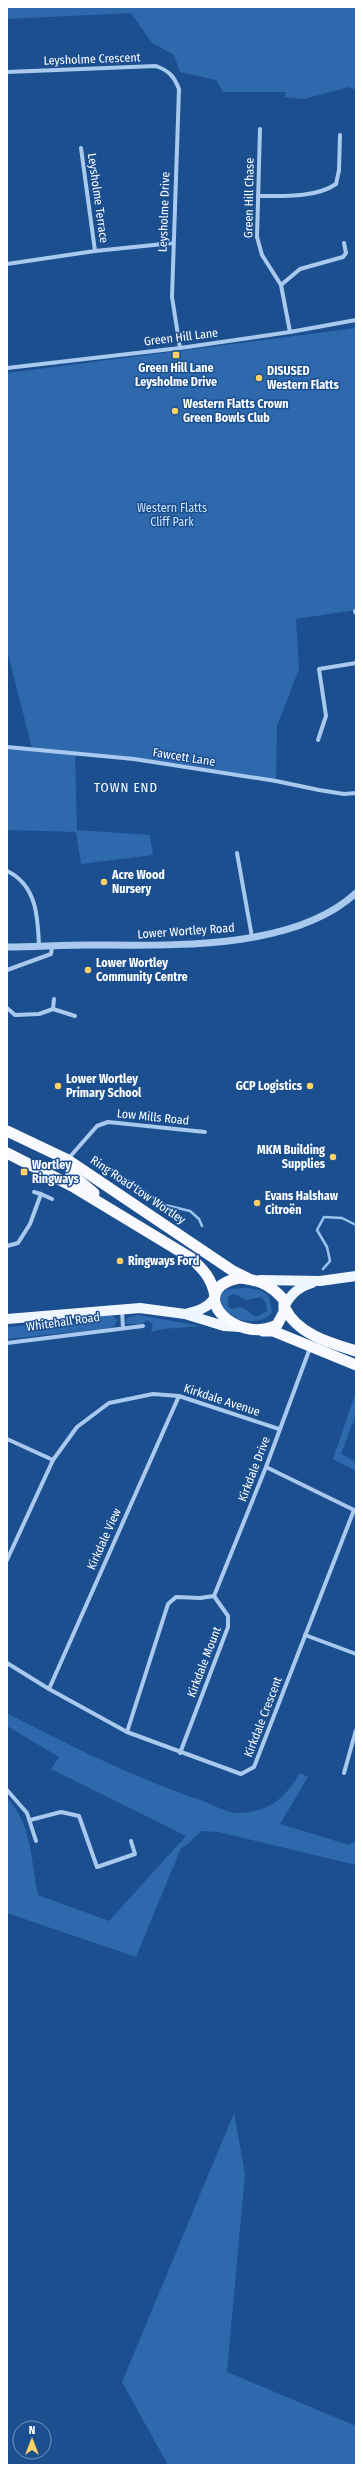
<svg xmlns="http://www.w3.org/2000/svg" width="363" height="2472" viewBox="0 0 363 2472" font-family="'Fira Sans Condensed',sans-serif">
<rect width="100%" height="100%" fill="#1b4f8f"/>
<g fill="#2e69ad" fill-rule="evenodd">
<path d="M7 7H356V90L349 87 304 99 285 97 286 92H223L216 80 180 72 174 55 152 43 131 13 7 19Z"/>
<path d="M356 328V610L296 619 299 669 277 726 276 781 75 753 77 830 150 835 153 855 81 864 76 832 7 830V747L32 748 7 650V373Z"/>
<path d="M247 1288 260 1290 269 1296 272 1312C264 1325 239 1323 228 1314 225 1311 222 1307 220 1304L221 1293 228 1289ZM234 1294 246 1300 261 1297 266 1303 267 1311 256 1317 242 1307 232 1309 228 1307V1297Z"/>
<path d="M111 1314 117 1320 114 1326 111 1328 7 1339V1327L28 1325 47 1328 82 1321 92 1316Z"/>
<path d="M138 1315 201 1326 163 1329 151 1332 153 1324 147 1320 142 1324H125L128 1317Z"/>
<path d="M356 1392V1414L341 1454 356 1462V1471L333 1459Z"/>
<path d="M7 1713C70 1746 135 1778 203 1801 213 1805 227 1813 237 1813 270 1812 284 1799 300 1773L308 1777 280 1824 349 1845 356 1841V1865L218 1832 201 1831 188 1844 181 1848 136 1957 7 1913V1798C32 1823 31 1862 38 1895L109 1921 186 1836 51 1769 59 1757 7 1726Z"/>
<path d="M234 2113 245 2174 227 2372 356 2426V2465H168L122 2382Z"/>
</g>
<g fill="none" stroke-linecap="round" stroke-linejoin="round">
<g stroke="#9cc4f0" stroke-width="2.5">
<path d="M95 1163 103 1164 165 1205 190 1211 199 1219 202 1226"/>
<path d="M323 1269 330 1261 327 1247 317 1230 324 1217 342 1218 356 1225"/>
</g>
<g stroke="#a9c9ee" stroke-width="4">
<path d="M7 72 156 66C169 71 174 76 179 89L172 297 180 348"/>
<path d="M260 129 257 237 262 255 281 285 290 332"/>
<path d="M81 148 95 251"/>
<path d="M258 196C282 196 316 198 336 184L339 170 340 135"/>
<path d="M7 264 95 251 173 243"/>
<path d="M281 285 300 269 343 257 346 253 344 243"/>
<path d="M7 368 180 348 290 332 356 320"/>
<path d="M355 611 356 613"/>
<path d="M318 740 326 716 319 669 356 663"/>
<path d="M7 747 134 759 276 781 319 790 344 794 356 793"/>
<path d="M237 853 252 937"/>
<path d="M7 871C37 885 38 918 39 947"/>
<path d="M7 970 51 954 52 947"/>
<path d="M7 1008 15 1015 39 1014 53 1009 75 1016"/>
<path d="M53 1009 54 999"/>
<path d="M68 1159 97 1126 108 1122 205 1132"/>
<path d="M34 1192 41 1194"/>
<path d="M7 1246 18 1243 30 1224 41 1194 52 1199"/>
<path d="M122 1310 123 1328"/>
<path d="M7 1343 143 1326"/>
<path d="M7 1439 53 1460"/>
<path d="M7 1560 53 1460 77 1427 109 1403 153 1394 179 1396 279 1429"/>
<path d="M214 1596 266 1467 310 1348"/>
<path d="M305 1635 356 1654"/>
<path d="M7 1663 49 1689 127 1732 241 1774 254 1767 354 1510 266 1467"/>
<path d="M49 1689 179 1396"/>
<path d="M127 1732 168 1604 176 1597 200 1598 214 1596"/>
<path d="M180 1753 228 1627V1616L214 1596"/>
<path d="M344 1773 356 1730"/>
<path d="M7 1790 27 1813 36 1841"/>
<path d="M30 1820 61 1812 79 1816 97 1867 135 1854 131 1841"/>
</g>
<path stroke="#a9c9ee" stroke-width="7" d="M7 947C34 947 61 945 89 945 170 945 293 951 356 893"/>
<g stroke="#f0f6ff" stroke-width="10">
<path d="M260 1280 320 1281 356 1276"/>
<path d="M285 1305C292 1293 299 1287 312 1283"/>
<path d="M185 1314C197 1311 209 1308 215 1297"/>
<path d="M7 1319 140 1308 185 1314 224 1326 240 1327"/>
</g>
<g stroke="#f8faff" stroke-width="11">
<path d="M7 1131 68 1160 233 1271 249 1279"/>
<path d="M7 1153 72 1186 191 1258C204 1270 212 1279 215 1296"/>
<path d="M68 1160 71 1174 94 1193"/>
<path d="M239 1278C259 1280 270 1284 284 1300V1312L277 1325C235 1346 183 1290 239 1278Z"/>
<path d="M285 1308C297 1334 330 1343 356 1351"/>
<path d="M263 1331H273L356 1365"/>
</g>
</g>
<g fill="#ffd166" stroke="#1b4f8f" stroke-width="1.5">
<rect x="172" y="351" width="8" height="8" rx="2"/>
<circle cx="259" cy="378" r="4"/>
<circle cx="175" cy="411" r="4"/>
<circle cx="104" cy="882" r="4"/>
<circle cx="88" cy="970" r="4"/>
<circle cx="58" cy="1086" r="4"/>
<circle cx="310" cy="1086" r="4"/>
<circle cx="333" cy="1157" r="4"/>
<rect x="20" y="1168" width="8" height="8" rx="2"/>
<circle cx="257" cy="1203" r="4"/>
<circle cx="120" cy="1261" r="4"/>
</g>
<g text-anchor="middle" stroke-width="3" stroke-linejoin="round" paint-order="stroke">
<g font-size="12" fill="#fff" stroke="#1b4f8f">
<text transform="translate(92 59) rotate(-2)" y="4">Leysholme Crescent</text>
<text transform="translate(98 198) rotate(82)" y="4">Leysholme Terrace</text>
<text transform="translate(249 198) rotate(-89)" y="4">Green Hill Chase</text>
<text transform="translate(164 212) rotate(-88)" y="4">Leysholme Drive</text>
<text transform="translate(181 337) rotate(-7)" y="4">Green Hill Lane</text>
<text transform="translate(184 757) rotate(9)" y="4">Fawcett Lane</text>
<text transform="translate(186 931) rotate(-4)" y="4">Lower Wortley Road</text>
<text transform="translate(153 1117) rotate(6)" y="4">Low Mills Road</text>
<text transform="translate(138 1190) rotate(34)" y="4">Ring Road Low Wortley</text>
<text transform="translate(63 1322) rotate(-8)" y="4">Whitehall Road</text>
<text transform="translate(222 1400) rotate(18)" y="4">Kirkdale Avenue</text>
<text transform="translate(254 1469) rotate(-69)" y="4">Kirkdale Drive</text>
<text transform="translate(104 1539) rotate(-66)" y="4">Kirkdale View</text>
<text transform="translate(204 1662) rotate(-69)" y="4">Kirkdale Mount</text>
<text transform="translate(263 1717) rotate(-69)" y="4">Kirkdale Crescent</text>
</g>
<g font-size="12" font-weight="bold" fill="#fff" stroke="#1b4f8f" text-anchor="start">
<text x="176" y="372" text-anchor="middle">Green Hill Lane<tspan x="176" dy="14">Leysholme Drive</tspan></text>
<text x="267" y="375">DISUSED<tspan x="267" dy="14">Western Flatts</tspan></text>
<text x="183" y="408">Western Flatts Crown<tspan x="183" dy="14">Green Bowls Club</tspan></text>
<text x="112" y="879">Acre Wood<tspan x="112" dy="14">Nursery</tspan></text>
<text x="96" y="967">Lower Wortley<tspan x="96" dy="14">Community Centre</tspan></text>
<text x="66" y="1083">Lower Wortley<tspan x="66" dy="14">Primary School</tspan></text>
<text x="302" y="1090" text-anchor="end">GCP Logistics</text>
<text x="325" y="1154" text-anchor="end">MKM Building<tspan x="325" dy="14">Supplies</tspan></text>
<text x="32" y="1169">Wortley<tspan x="32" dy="14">Ringways</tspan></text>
<text x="265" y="1200">Evans Halshaw<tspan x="265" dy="14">Citroën</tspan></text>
<text x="128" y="1265">Ringways Ford</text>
</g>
<g font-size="12" fill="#cfe3fa" stroke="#1b4f8f">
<text x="172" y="512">Western Flatts<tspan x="172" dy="14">Cliff Park</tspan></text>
</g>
<g font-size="13" letter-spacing="1" fill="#fff" stroke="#1b4f8f">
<text x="126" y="792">TOWN END</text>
</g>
</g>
<rect width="363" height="2472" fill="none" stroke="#ffffff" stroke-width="16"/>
<g transform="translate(32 2440)"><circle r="19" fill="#1b4f8f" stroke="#7695bc"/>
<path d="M0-3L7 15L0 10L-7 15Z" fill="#ffd166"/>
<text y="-6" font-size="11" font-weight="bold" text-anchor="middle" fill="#ffffff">N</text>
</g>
</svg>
